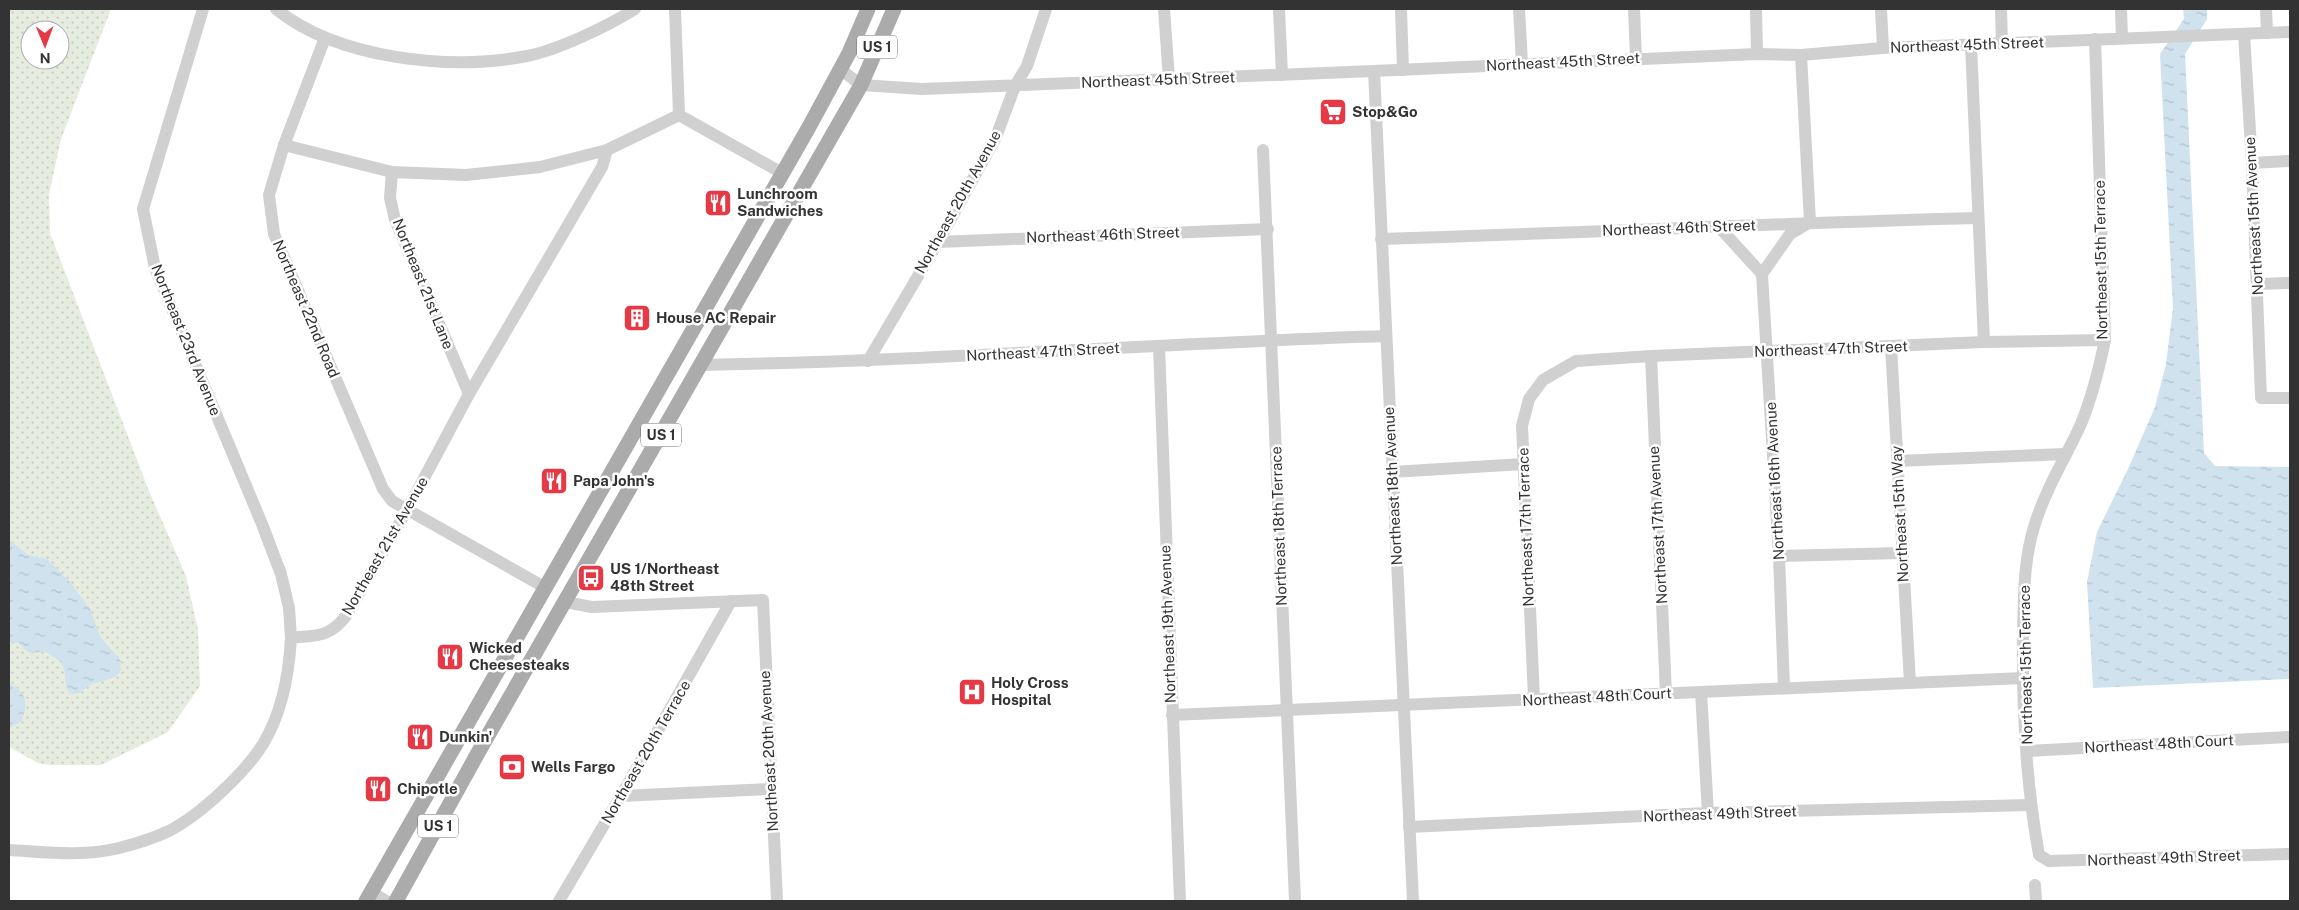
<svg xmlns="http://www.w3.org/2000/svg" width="2299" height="910" viewBox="0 0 2299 910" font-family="'Public Sans',sans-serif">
<defs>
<pattern id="grass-dots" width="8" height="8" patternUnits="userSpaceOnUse" patternTransform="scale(1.25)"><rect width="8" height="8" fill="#e6ecdf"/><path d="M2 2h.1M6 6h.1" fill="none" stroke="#c6cbc0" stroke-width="1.8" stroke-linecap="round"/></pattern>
<pattern id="water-ripples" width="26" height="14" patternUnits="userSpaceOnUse" patternTransform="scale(1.25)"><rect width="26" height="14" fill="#cfe2ee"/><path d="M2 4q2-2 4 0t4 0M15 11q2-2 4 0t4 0" fill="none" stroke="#b2c2cd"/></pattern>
</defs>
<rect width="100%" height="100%" fill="#fff"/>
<path fill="url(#grass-dots)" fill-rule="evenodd" d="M9 9H111L61 139 49 195 50 233 149 491 186 576 198 630 200 686 168 732 101 765H50L38 763 9 747ZM30 30H60V60H30Z"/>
<g fill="url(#water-ripples)">
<path d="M2183 9H2207V19L2185 54 2204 453 2215 466 2290 467V679L2093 688 2087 582 2097 532 2128 469 2155 407 2166 364 2173 308 2160 54 2184 19Z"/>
<path d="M9 540 28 555 47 559 70 582 90 609 100 636 121 661 120 673C107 684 94 678 80 693L70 694C63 685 67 675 63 666 59 659 51 655 44 651 31 654 27 654 19 643L9 642Z"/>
<path d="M9 684C28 692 28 705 21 722L9 728Z"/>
</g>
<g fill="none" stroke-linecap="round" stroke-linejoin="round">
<g stroke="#d0d0d0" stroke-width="12">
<path d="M203 9 143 209 155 268 262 524 281 574 289 608 291 638"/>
<path d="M276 9C338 59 450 71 527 56 558 50 608 26 635 9"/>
<path d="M675 9 679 115"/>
<path d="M1164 9 1169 79"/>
<path d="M1279 9 1282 75"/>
<path d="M1401 9 1403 70"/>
<path d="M1519 9 1522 63"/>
<path d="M1634 9 1636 58"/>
<path d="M1756 9 1757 54"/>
<path d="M1881 9 1883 48"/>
<path d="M2001 9 2002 44"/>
<path d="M2121 9 2122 38"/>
<path d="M2266 9 2267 33"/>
<path d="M2244 34 2252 163 2261 398H2290"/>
<path d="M325 38 284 145 269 195 274 234 383 489 392 501 546 588"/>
<path d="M2095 39 2105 340C2099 369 2092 397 2081 424 2065 459 2045 490 2034 527 2023 563 2024 599 2023 636 2022 709 2026 783 2039 855L2049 861 2290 854"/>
<path d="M1971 45 1984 342"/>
<path d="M840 69 861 85 922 89 1374 71 1757 54 1801 55 1883 48 2290 32"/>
<path d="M1374 71 1413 901"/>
<path d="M679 115 782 173"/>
<path d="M284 145 392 172 466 175 540 167 607 150 679 115"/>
<path d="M1263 150 1295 901"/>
<path d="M2252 163 2290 161"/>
<path d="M392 172 390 198 395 220 469 394"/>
<path d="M1719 227 1762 274"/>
<path d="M1381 239C1580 233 1779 223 1978 218"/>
<path d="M938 242 1268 229"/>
<path d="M2257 284 2290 283"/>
<path d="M1159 346 1180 901"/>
<path d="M1891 346 1910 683"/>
<path d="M1651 356 1666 694"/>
<path d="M868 361 938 242 996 137 1015 86 1027 66 1046 9"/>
<path d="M700 365C929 361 1157 343 1386 336"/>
<path d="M1897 461 2065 454"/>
<path d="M1392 472 1523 464"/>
<path d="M1779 556 1902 553"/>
<path d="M565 602 592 607 763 600 777 901"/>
<path d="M1784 688 1779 556 1762 274 1790 234 1810 222 1801 55"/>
<path d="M1701 692 1708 813"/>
<path d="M1534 699 1522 426 1529 399 1543 380 1576 361 1651 356 1984 342 2105 340"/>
<path d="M1172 715 2023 678"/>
<path d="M2027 751 2290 737"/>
<path d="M621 796 771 789"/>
<path d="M1409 827 1708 813 2030 805"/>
<path d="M9 850C45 852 83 857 119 848 135 844 154 838 169 831 200 815 245 773 263 744 282 713 289 674 291 638 316 635 329 638 346 616L407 510 469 394 602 167 607 150"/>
<path d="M2035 885 2036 901"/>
<path d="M371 892 386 901"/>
<path d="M559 901 621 796 731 601"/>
</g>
<g stroke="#ababab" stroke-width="15">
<path d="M366 901 809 127 849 53 868 9"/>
<path d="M396 901 479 751 861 85 894 9"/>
</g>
</g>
<defs>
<g id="supermarket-square" transform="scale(1.4375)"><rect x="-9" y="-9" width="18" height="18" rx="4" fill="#e63946" stroke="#fff"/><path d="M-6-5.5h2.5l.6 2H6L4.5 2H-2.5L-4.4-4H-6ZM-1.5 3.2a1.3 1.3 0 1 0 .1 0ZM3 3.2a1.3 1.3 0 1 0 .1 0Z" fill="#fff"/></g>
<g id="restaurant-square" transform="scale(1.4375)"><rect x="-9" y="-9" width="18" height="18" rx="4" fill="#e63946" stroke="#fff"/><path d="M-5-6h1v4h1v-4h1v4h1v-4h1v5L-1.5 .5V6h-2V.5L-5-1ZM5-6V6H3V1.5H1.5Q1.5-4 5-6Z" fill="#fff"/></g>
<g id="building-square" transform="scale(1.4375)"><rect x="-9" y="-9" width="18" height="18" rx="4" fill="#e63946" stroke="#fff"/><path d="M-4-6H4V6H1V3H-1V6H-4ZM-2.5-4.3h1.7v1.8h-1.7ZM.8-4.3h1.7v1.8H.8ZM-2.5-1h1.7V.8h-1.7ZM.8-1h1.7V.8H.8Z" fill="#fff"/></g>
<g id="bus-square" transform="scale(1.4375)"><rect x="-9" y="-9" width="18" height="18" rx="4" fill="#e63946" stroke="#fff"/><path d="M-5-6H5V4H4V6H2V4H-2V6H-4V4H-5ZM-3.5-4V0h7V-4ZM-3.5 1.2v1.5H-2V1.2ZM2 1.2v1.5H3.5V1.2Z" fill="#fff"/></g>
<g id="hospital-square" transform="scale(1.4375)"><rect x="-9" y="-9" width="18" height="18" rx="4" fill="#e63946" stroke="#fff"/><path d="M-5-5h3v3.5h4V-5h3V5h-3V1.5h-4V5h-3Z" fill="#fff"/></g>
<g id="bank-square" transform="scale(1.4375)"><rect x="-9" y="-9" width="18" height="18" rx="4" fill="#e63946" stroke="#fff"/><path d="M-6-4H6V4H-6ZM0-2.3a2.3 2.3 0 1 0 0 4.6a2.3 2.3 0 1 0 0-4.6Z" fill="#fff"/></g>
</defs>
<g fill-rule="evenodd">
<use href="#supermarket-square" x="1333" y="112"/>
<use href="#restaurant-square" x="718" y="203"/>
<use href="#building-square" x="637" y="318"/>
<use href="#restaurant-square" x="554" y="481"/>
<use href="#bus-square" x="591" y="578"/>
<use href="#restaurant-square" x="450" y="657"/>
<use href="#hospital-square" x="972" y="692"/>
<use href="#restaurant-square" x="420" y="737"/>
<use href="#bank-square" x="512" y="767"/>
<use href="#restaurant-square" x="378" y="789"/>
</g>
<g text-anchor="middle" stroke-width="5" stroke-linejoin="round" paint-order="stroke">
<g fill="#fff" stroke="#707070" stroke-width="1">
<rect x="857" y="35.5" width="40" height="23" rx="4"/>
<rect x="641" y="423.5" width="40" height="23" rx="4"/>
<rect x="418" y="814.5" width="40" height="23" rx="4"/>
</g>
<g font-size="14" font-weight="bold" fill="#333">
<text x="877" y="52">US 1</text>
<text x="661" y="440">US 1</text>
<text x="438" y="831">US 1</text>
</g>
<g font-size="15" fill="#333" stroke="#fff">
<text transform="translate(1967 45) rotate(-2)" y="5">Northeast 45th Street</text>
<text transform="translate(1563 62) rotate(-3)" y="5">Northeast 45th Street</text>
<text transform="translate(1158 80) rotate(-2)" y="5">Northeast 45th Street</text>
<text transform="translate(958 202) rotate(-61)" y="5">Northeast 20th Avenue</text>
<text transform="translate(2254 216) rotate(-93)" y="5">Northeast 15th Avenue</text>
<text transform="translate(1679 228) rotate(-2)" y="5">Northeast 46th Street</text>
<text transform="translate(1103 235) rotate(-2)" y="5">Northeast 46th Street</text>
<text transform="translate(2101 260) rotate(-91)" y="5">Northeast 15th Terrace</text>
<text transform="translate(423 284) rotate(68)" y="5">Northeast 21st Lane</text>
<text transform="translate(306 309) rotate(67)" y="5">Northeast 22nd Road</text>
<text transform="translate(186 340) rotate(68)" y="5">Northeast 23rd Avenue</text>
<text transform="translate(1831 349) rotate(-2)" y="5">Northeast 47th Street</text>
<text transform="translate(1043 352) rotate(-3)" y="5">Northeast 47th Street</text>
<text transform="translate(1775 481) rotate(-93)" y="5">Northeast 16th Avenue</text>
<text transform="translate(1393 486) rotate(-93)" y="5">Northeast 18th Avenue</text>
<text transform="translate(1900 514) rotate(-93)" y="5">Northeast 15th Way</text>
<text transform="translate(1658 525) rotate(-93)" y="5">Northeast 17th Avenue</text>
<text transform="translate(1279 526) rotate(-92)" y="5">Northeast 18th Terrace</text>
<text transform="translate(1526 527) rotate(-92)" y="5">Northeast 17th Terrace</text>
<text transform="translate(385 546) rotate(-60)" y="5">Northeast 21st Avenue</text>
<text transform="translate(1168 624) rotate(-92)" y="5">Northeast 19th Avenue</text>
<text transform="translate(2026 665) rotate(-91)" y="5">Northeast 15th Terrace</text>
<text transform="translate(1597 697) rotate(-3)" y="5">Northeast 48th Court</text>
<text transform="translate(2159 744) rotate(-3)" y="5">Northeast 48th Court</text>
<text transform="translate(769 751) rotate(-93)" y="5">Northeast 20th Avenue</text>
<text transform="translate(646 752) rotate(-60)" y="5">Northeast 20th Terrace</text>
<text transform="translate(1720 814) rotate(-2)" y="5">Northeast 49th Street</text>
<text transform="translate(2164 858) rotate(-2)" y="5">Northeast 49th Street</text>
</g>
<g font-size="15" font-weight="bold" fill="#333" stroke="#fff" text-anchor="start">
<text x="1352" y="117">Stop&amp;Go</text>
<text x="737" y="199">Lunchroom<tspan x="737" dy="17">Sandwiches</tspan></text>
<text x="656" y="323">House AC Repair</text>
<text x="573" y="486">Papa John's</text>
<text x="610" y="574">US 1/Northeast<tspan x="610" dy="17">48th Street</tspan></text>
<text x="469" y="653">Wicked<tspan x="469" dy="17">Cheesesteaks</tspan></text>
<text x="991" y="688">Holy Cross<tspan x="991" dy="17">Hospital</tspan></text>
<text x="439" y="742">Dunkin'</text>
<text x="531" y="772">Wells Fargo</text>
<text x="397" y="794">Chipotle</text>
</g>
</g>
<rect width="2299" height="910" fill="none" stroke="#333333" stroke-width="20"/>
<g transform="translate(45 45) rotate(179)"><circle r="24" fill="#ffffff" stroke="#adadad"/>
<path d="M0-4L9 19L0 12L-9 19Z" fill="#e63946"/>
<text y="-8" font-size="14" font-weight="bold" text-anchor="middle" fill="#333333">N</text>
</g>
</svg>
